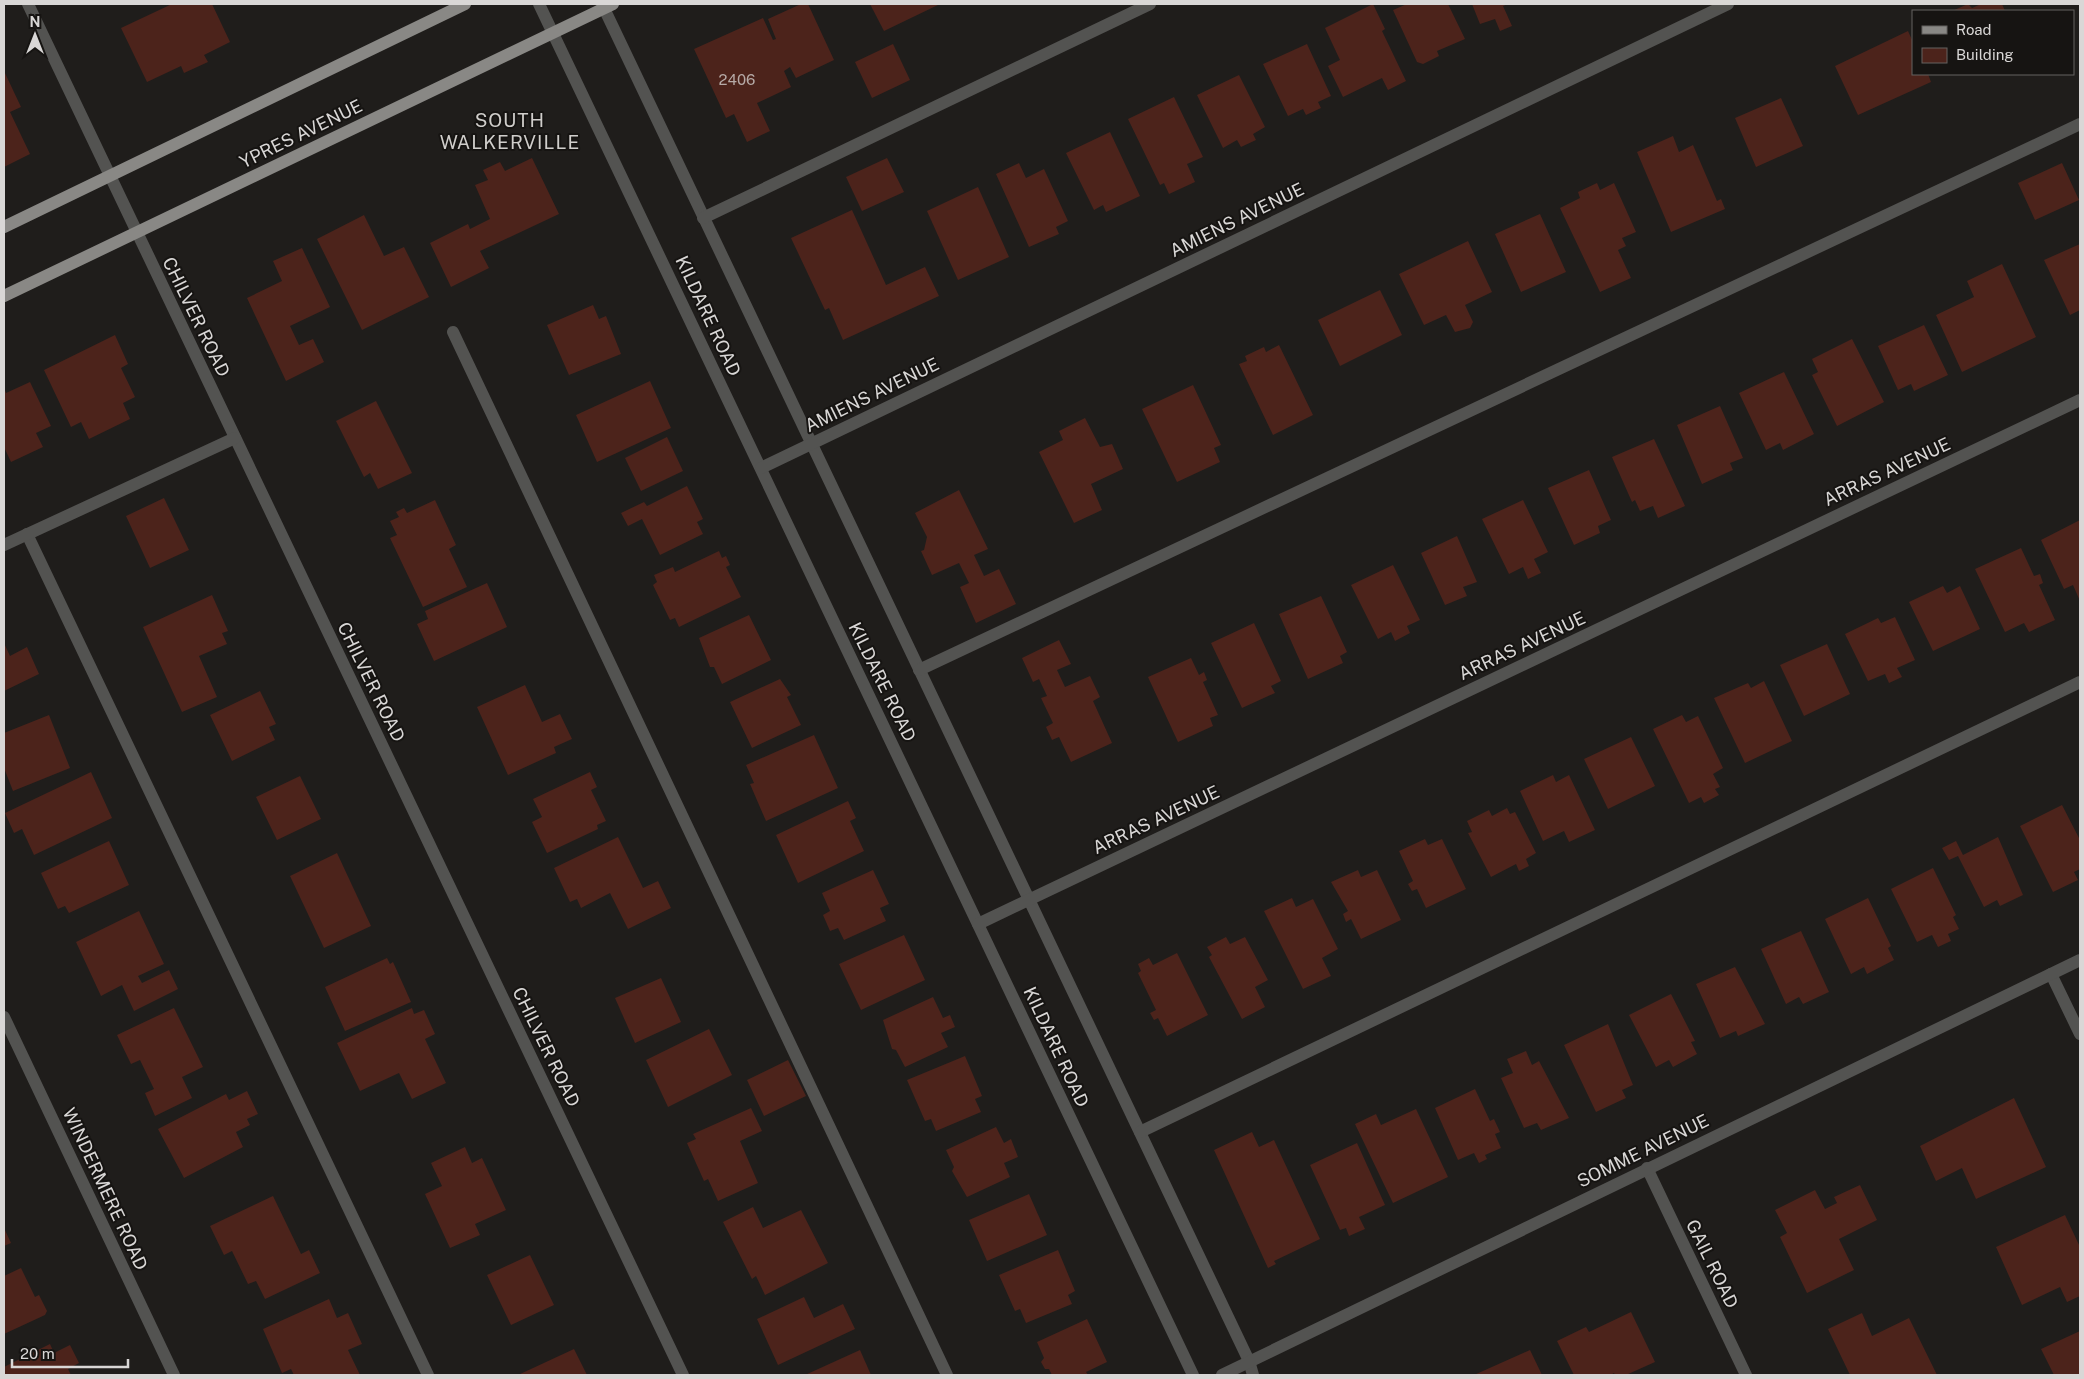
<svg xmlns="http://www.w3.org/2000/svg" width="2084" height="1379" viewBox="0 0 2084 1379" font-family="'Public Sans',sans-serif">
<rect width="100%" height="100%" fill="#1f1d1b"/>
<g fill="#4c231b">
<path d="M172 4H212L230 42 204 55 208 62 184 73 181 66 147 82 121 28Z"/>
<path d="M801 4H808L834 60 796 78 790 67 784 71 791 87 757 103 770 131 747 142 734 114 726 118 694 49 763 18 773 40 776 39 768 19Z"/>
<path d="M870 4H940L884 31Z"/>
<path d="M1373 4 1385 29 1382 31 1406 81 1388 90 1382 78 1343 97 1328 66 1340 60 1325 28Z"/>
<path d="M1407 4H1448L1465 39 1437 51 1439 56 1423 64 1417 62 1393 10Z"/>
<path d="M1472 4H1508L1503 6 1512 26 1500 31 1495 19 1480 24Z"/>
<path d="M1968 4 1972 8 1981 4H2002L2005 11H1952Z"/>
<path d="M1908 31 1913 42V74H1928L1931 82 1858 115 1835 66Z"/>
<path d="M893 44 910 80 872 98 855 62Z"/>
<path d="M1307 44 1331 96 1318 102 1321 108 1306 115 1303 109 1288 116 1263 64Z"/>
<path d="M4 71 21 107 10 112 30 154 4 167Z"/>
<path d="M1239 75 1265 127 1253 134 1256 140 1241 147 1237 140 1223 148 1197 95Z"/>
<path d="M1174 97 1203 157 1187 164 1195 182 1169 194 1164 183 1160 185 1128 119Z"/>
<path d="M1781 98 1803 146 1756 167 1735 118Z"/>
<path d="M1110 132 1140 196 1106 212 1103 205 1094 210 1066 153Z"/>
<path d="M1673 136 1679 152 1693 145 1717 201 1721 199 1725 209 1671 232 1637 152Z"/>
<path d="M532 158 559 214 480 251 489 268 451 287 430 243 468 224 470 229 490 219 475 185 488 180 483 170 500 162 505 171Z"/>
<path d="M887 158 904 192 862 211 846 177Z"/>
<path d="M1019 163 1026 178 1044 169 1068 221 1056 227 1059 234 1029 247 996 174Z"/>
<path d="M2062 163 2079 200 2035 220 2018 183Z"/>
<path d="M1597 183 1600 190 1614 183 1636 232 1622 238 1626 246 1618 250 1631 278 1600 292 1560 208 1580 198 1578 192Z"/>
<path d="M978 187 1009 257 958 280 927 211Z"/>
<path d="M852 210 886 285 925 267 939 296 843 340 829 308 825 310 791 238Z"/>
<path d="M1540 214 1566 272 1521 292 1495 234Z"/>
<path d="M364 215 384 256 404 247 429 297 362 330 317 239Z"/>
<path d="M1468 241 1492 292 1465 305 1473 322 1470 328 1455 332 1446 315 1424 325 1399 274Z"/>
<path d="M2080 244V310L2070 315 2044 260Z"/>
<path d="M302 248 330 307 290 326 299 345 313 339 324 362 286 381 247 298 282 281 273 261Z"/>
<path d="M2002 264 2036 337 1962 372 1936 315 1974 297 1967 281Z"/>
<path d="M1380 290 1402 335 1340 366 1318 320Z"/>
<path d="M593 305 599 319 606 316 621 354 569 375 547 325Z"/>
<path d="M1924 325 1948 375 1914 391 1911 384 1898 390 1878 346Z"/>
<path d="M115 335 128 364 121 368 135 397 123 403 130 419 89 439 81 422 71 427 44 370Z"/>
<path d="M1852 339 1884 402 1837 426 1812 375 1818 372 1812 359Z"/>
<path d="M1279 345 1313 415 1273 435 1239 364 1247 361 1245 356 1264 347 1266 352Z"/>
<path d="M1784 372 1814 434 1783 450 1780 443 1766 450 1739 393Z"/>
<path d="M650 381 671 428 597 462 576 415Z"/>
<path d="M30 382 51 426 36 433 43 447 11 462 4 447V388L6 393Z"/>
<path d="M1193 385 1221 445 1214 448 1220 462 1177 482 1142 409Z"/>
<path d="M376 401 412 473 378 489 370 473 364 477 336 421Z"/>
<path d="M1720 406 1743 458 1730 463 1733 470 1702 484 1677 425Z"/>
<path d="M1085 418 1100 447 1112 444 1123 469 1091 484 1102 510 1074 523 1039 452 1063 440 1059 431Z"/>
<path d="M667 437 683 471 641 491 625 458Z"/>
<path d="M1654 439 1685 506 1658 518 1653 506 1640 511 1635 500 1632 502 1612 457Z"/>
<path d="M1589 470 1611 520 1598 526 1600 533 1574 545 1548 488Z"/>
<path d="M687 486 703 519 697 522 703 534 660 555 642 519 628 526 621 513 644 502 647 506Z"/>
<path d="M959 490 988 549 974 555 984 576 999 569 1016 604 976 623 960 587 969 583 959 563 932 575 921 551 924 550 927 537 915 513Z"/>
<path d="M164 498 189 550 150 568 126 516Z"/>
<path d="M435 500 456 545 449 549 467 587 423 607 390 538 397 535 390 521 399 517 396 512 404 508 407 513Z"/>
<path d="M1523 500 1548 552 1534 559 1541 573 1528 579 1523 567 1509 574 1482 519Z"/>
<path d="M2080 520V601L2073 585 2064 589 2041 540Z"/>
<path d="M1457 536 1477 582 1463 587 1467 596 1445 605 1421 553Z"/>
<path d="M2021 548 2034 576 2040 574 2043 583 2039 585 2055 620 2029 632 2024 623 2005 632 1975 569Z"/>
<path d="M719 551 722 558 726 556 730 565 726 567 741 597 679 627 675 618 670 620 653 585 657 582 654 575 673 567 675 572Z"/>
<path d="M1393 565 1420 620 1407 626 1410 633 1395 641 1391 632 1378 639 1351 585Z"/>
<path d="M487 583 507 627 434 661 417 624 428 619 425 611Z"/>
<path d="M1943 586 1947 593 1960 586 1980 629 1933 651 1909 602Z"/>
<path d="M212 595 228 631 222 633 227 644 199 656 217 697 182 712 143 627Z"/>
<path d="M1321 596 1347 652 1340 656 1343 663 1308 679 1279 614Z"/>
<path d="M749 615 771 660 722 684 714 667H710L699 638Z"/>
<path d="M1895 617 1915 660 1897 668 1902 677 1889 683 1885 674 1868 681 1845 634 1878 618 1881 623Z"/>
<path d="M1254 623 1281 681 1271 686 1275 693 1242 708 1211 643Z"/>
<path d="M1059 640 1071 664 1057 670 1065 687 1090 676 1100 697 1093 701 1112 743 1071 762 1059 737 1052 740 1046 727 1053 723 1041 698 1047 696 1039 679 1033 682 1022 658Z"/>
<path d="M4 643 10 656 27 647 39 674 4 691Z"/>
<path d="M1827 644 1850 694 1804 716 1780 665Z"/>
<path d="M1191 658 1199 675 1204 672 1207 680 1203 682 1218 715 1210 718 1213 726 1178 742 1148 677Z"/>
<path d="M780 679 791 695 787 697 801 725 752 748 730 702Z"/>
<path d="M1764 681 1792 741 1745 763 1714 698 1748 683 1751 688Z"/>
<path d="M525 685 542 722 560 714 572 739 554 747 556 753 508 775 477 707Z"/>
<path d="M260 691 276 724 269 727 275 740 232 761 210 715Z"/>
<path d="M49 715 70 768 13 791 4 768V733Z"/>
<path d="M1682 715 1686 722 1698 716 1723 768 1713 774 1720 787 1715 789 1719 795 1704 803 1701 797 1689 803 1653 729Z"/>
<path d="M814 735 838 788 766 821 750 784 754 783 746 765Z"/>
<path d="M1631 737 1655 786 1608 809 1584 759Z"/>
<path d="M91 772 112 818 34 855 22 829 14 833 5 813Z"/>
<path d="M590 772 597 787 591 790 606 821 597 825 598 829 547 853 532 822 542 817 533 799Z"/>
<path d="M1553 775 1556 782 1569 775 1595 830 1569 842 1564 831 1543 841 1520 791Z"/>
<path d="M300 776 321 819 277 840 256 797Z"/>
<path d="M848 801 856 818 850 821 864 851 798 883 776 835Z"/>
<path d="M2062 805 2080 840V869L2074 872 2078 880 2053 892 2020 826Z"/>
<path d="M1507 808 1510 814 1515 812 1536 853 1526 859 1529 866 1519 871 1516 864 1491 877 1468 833 1472 832 1467 821 1489 810 1492 816Z"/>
<path d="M618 837 643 888 658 881 671 908 628 929 610 893 581 908 577 899 570 902 554 868Z"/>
<path d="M1998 837 2023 895 2000 906 1997 900 1984 907 1958 856 1949 860 1942 848 1956 841 1963 855Z"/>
<path d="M1425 839 1428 845 1442 839 1466 889 1426 908 1417 889 1412 891 1408 884 1413 881 1399 851Z"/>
<path d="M109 841 129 885 69 913 65 906 58 909 41 873Z"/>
<path d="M337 853 371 926 324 948 290 876Z"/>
<path d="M1933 868 1956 915 1953 917 1959 929 1948 934 1951 941 1938 947 1932 935 1917 942 1891 889Z"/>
<path d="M873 870 889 904 880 908 886 921 844 940 838 928 830 931 823 915 830 911 822 893Z"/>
<path d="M1358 870 1361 877 1377 870 1401 920 1361 939 1351 919 1346 922 1343 914 1348 911 1331 882Z"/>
<path d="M1292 898 1296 907 1313 899 1338 949 1322 958 1331 976 1303 989 1264 911Z"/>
<path d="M1868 898 1891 946 1888 948 1894 960 1867 974 1864 967 1851 974 1825 919Z"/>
<path d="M139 911 164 964 138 976 142 983 169 970 178 989 134 1011 122 985 101 996 76 942Z"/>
<path d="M1801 931 1829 992 1803 1004 1799 997 1786 1004 1761 949Z"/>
<path d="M904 935 925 980 861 1010 839 964Z"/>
<path d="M1226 937 1230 944 1245 937 1268 980 1255 987 1265 1007 1242 1019 1209 957 1212 955 1207 947Z"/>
<path d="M1177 953 1208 1015 1167 1036 1158 1018 1154 1020 1150 1013 1156 1010 1138 973 1141 971 1138 964 1149 958 1153 965Z"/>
<path d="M387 958 390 964 393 962 411 1002 345 1031 325 987Z"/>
<path d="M1735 967 1765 1024 1738 1036 1736 1031 1720 1038 1696 984Z"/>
<path d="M661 978 681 1022 635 1043 615 998Z"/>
<path d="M1671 994 1695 1041 1691 1042 1697 1054 1673 1067 1669 1060 1656 1067 1629 1015Z"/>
<path d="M933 997 943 1018 950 1015 955 1027 941 1033 948 1047 905 1067 896 1050 892 1049 883 1020Z"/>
<path d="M174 1008 203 1067 182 1077 192 1098 155 1116 145 1093 154 1089 140 1060 131 1064 117 1035Z"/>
<path d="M412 1008 414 1014 424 1010 435 1034 425 1039 446 1083 412 1099 399 1073 360 1091 337 1043Z"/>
<path d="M1608 1024 1633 1085 1622 1090 1626 1098 1596 1112 1564 1045Z"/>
<path d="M709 1029 732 1075 668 1107 646 1060Z"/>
<path d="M1526 1051 1532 1065 1539 1061 1569 1118 1541 1130 1537 1123 1524 1128 1501 1078 1513 1073 1507 1059Z"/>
<path d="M965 1056 982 1096 975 1099 981 1112 936 1131 931 1119 925 1121 907 1080Z"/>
<path d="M788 1060 806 1096 764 1116 747 1080Z"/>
<path d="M1475 1089 1490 1121 1494 1119 1500 1132 1495 1134 1501 1148 1485 1155 1487 1159 1479 1163 1474 1153 1458 1160 1435 1108Z"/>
<path d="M247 1091 258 1114 247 1119 250 1125 236 1132 243 1147 184 1178 158 1129 226 1094 229 1100Z"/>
<path d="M2014 1098 2046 1167 1976 1199 1962 1168 1936 1181 1920 1146Z"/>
<path d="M751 1108 762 1131 740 1141 758 1183 718 1201 708 1179 704 1181 687 1143 696 1139 693 1134Z"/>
<path d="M1416 1109 1448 1177 1393 1203 1355 1124 1376 1114 1381 1125Z"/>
<path d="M996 1127 1004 1143 1011 1139 1018 1157 1004 1163 1010 1177 967 1197 952 1171 954 1167 946 1150Z"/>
<path d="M1252 1132 1259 1147 1274 1140 1320 1239 1274 1261 1276 1264 1268 1268 1214 1150Z"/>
<path d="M1357 1143 1385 1205 1359 1217 1365 1229 1349 1236 1346 1228 1340 1230 1310 1165Z"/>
<path d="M465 1147 472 1163 482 1158 506 1210 475 1224 480 1235 450 1248 425 1194 442 1186 431 1163Z"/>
<path d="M1860 1185 1877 1220 1839 1239 1854 1270 1807 1293 1780 1237 1787 1233 1775 1210 1815 1190 1825 1209 1837 1203 1834 1197Z"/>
<path d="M1029 1194 1047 1235 987 1261 969 1220Z"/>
<path d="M273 1196 301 1254 309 1250 320 1273 265 1299 256 1281 248 1284 232 1251 224 1255 210 1226Z"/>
<path d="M753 1207 763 1228 801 1210 828 1263 765 1295 756 1276 752 1279 723 1222Z"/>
<path d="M2065 1215 2080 1247V1296L2067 1302 2060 1287 2022 1305 1996 1247Z"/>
<path d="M4 1228 11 1243 4 1246Z"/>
<path d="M1058 1250 1075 1291 1068 1295 1072 1304 1026 1323 1020 1309 1015 1311 999 1275Z"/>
<path d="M530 1255 554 1305 511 1325 487 1275Z"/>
<path d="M21 1268 35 1297 39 1295 47 1311 45 1315 4 1334V1276Z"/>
<path d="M804 1297 814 1318 843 1304 855 1329 778 1365 757 1319Z"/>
<path d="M329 1299 337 1318 348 1313 362 1344 348 1350 360 1375H294L291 1369 282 1373 263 1329Z"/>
<path d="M1631 1312 1655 1362 1626 1375H1615L1614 1373 1611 1375H1574L1557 1341 1586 1327 1589 1332Z"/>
<path d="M1862 1313 1872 1336 1909 1318 1937 1375H1850L1828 1329Z"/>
<path d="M1087 1319 1107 1362 1086 1372 1088 1375H1052L1049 1369H1045L1041 1362 1044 1358 1037 1342Z"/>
<path d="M2080 1331V1375H2054L2041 1349Z"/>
<path d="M50 1344 54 1353 70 1345 79 1363 68 1369 71 1375H4V1367Z"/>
<path d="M574 1349 587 1375H518Z"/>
<path d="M860 1350 871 1375H805Z"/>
<path d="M1530 1350 1542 1375H1474Z"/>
</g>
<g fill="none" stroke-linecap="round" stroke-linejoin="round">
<g stroke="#535351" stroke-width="12">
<path d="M28 4 683 1375"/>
<path d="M539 4 1193 1375"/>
<path d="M602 4 1249 1361 1253 1375"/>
<path d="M703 218 1150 4"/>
<path d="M453 332 947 1375"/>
<path d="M761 468 1728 4"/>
<path d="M27 534 428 1375"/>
<path d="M4 545 235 438"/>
<path d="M919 670 2080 124"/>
<path d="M978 924 2080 400"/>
<path d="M2051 974 2080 1034"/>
<path d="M4 1017 174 1375"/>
<path d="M1140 1132 2080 682"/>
<path d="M1647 1168 1746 1375"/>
<path d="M1222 1375 2080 960"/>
</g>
<g stroke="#898885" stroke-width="12">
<path d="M4 227 465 4"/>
<path d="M4 296 613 4"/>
</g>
</g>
<g text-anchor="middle" stroke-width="4" stroke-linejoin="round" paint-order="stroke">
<g font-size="15" fill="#b6aaa7">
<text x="737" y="85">2406</text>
</g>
<g font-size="18" fill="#d9d7d6" stroke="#161412">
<text transform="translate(301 134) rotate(-26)" y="6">YPRES AVENUE</text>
<text transform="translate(1237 220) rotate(-26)" y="6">AMIENS AVENUE</text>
<text transform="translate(708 316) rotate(65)" y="6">KILDARE ROAD</text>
<text transform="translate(196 317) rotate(64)" y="6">CHILVER ROAD</text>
<text transform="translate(872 395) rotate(-26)" y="6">AMIENS AVENUE</text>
<text transform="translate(1887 472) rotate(-25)" y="6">ARRAS AVENUE</text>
<text transform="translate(1522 646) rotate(-25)" y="6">ARRAS AVENUE</text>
<text transform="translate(371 682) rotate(64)" y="6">CHILVER ROAD</text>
<text transform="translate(882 682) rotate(64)" y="6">KILDARE ROAD</text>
<text transform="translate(1156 820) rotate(-25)" y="6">ARRAS AVENUE</text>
<text transform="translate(546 1047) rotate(64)" y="6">CHILVER ROAD</text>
<text transform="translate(1056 1047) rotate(65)" y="6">KILDARE ROAD</text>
<text transform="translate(1643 1151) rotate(-26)" y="6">SOMME AVENUE</text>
<text transform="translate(105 1189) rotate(65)" y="6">WINDERMERE ROAD</text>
<text transform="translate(1712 1264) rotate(64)" y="6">GAIL ROAD</text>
</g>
<g font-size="19" letter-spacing="1" fill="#d0cecb" stroke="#161412">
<text x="510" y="127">SOUTH<tspan x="510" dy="22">WALKERVILLE</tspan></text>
</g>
</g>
<rect width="2084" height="1379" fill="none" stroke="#d9d7d6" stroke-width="10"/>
<rect x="1912" y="10" width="162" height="65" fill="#161412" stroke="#646260"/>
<rect x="1922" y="26" width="25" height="8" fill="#898885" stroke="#646260"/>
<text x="1956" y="35" font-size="15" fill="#d9d7d6">Road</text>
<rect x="1922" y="48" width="25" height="15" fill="#4c231b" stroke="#646260"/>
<text x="1956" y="60" font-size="15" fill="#d9d7d6">Building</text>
<g transform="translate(35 35)" stroke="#161412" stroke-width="4" paint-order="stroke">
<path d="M0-4L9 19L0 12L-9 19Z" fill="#d9d7d6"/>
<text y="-8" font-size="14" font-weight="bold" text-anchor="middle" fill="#d9d7d6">N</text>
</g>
<path d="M12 1359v8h116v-8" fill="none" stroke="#d9d7d6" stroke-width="2.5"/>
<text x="20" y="1359" font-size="15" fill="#d9d7d6" stroke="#161412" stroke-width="4" paint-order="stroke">20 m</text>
</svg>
